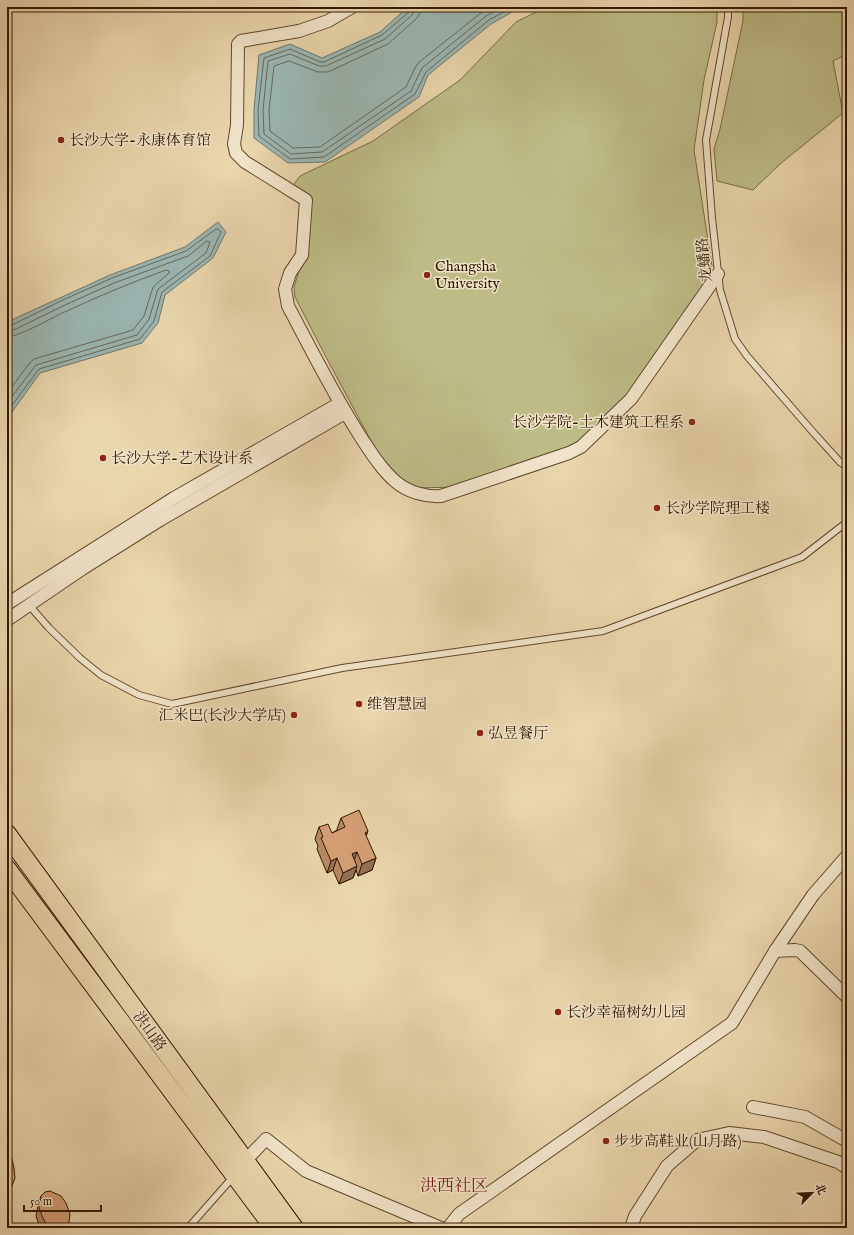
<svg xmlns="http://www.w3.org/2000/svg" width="854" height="1235" viewBox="0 0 854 1235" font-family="'IM FELL English','Noto Serif SC',serif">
<rect width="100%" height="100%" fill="#ead6ad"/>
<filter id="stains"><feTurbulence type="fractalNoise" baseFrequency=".005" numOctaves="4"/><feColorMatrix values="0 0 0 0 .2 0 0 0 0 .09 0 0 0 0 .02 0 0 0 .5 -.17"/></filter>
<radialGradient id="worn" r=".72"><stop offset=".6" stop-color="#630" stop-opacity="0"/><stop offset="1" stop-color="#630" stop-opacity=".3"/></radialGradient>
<g fill="#bdbc86" stroke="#786a43">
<path d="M546 7H717V22L704 80 694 150 712 266 706 282 634 388 580 442 540 459 456 487 416 488 385 467 327 359 295 297 294 287 303 257 308 199 291 188 300 176 373 141 460 80 516 22Z"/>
<path d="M743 7H847V54L833 61 843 113 780 164 753 190 717 181 714 149 720 129 743 21Z"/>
</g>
<g fill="#9bb7b4" stroke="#71786c">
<path d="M408 7 422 9 425 7H521L491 24 428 75 419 97 325 162 288 163 254 138V110L259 55 290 44 322 58 380 32Z"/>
<path d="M218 222 226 232 213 258 165 295 158 323 142 343 40 373 7 419V322L110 275 185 247Z"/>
</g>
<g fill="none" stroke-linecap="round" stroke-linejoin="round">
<g stroke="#67685a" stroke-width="1">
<path d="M410 7 409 12 382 35 324 62H320L290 49 264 58 258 110 259 136 290 159 324 157 415 94 426 72 489 20 513 7"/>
<path d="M415 7 412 15 385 39 326 66H319L290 54 268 61 263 110 264 134 291 154 322 152 411 91 422 68 486 16 502 7"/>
<path d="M421 7 420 13 417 18 388 44 328 72H318L289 61 274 66 269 110 270 131 293 148 320 147 406 87 415 68 418 63 482 12 490 7"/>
<path d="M7 326 14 324 63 300 112 278 186 251 216 229H218L221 232 210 256 162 292 154 321 140 339 39 369 7 412"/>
<path d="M7 331 16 329 65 305 114 283 188 256 207 241 210 242 206 253 158 289 149 319 137 335 36 365 7 403"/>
<path d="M7 337C22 336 54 316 69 310 101 295 133 282 166 270L169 271V273L153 287 144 316 133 330 34 359 29 364 7 393"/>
</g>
<g stroke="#61482b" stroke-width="8">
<g id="service">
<path d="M728 7V17L706 140 712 218 720 290 735 339 747 356 812 431 840 462 847 467"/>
<path d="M28 604 49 628 80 658 101 675 139 695 172 704 342 668 603 631 802 557 847 522"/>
<path d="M188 1228 233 1177"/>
</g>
</g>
<g stroke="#61482b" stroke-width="14">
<g id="minor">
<path d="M352 7 328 21 299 31 241 41 238 44 237 125 234 144 236 153 245 162 306 200 302 255 290 273 285 289 288 306C312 351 334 396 362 439 372 454 382 470 396 482 408 492 425 497 441 496L569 453 581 447 631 399 718 274"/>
<path d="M7 604 174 498 340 403"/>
<path d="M7 620 82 569 160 520 345 413"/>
<path d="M775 951 795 950 800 951 847 997"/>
<path d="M753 1107 805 1117 847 1141"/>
<path d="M245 1161 266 1139 306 1171 441 1228"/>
<path d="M448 1228 459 1214 732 1023 775 951 813 895 847 856"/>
<path d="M631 1228 635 1216 667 1166 697 1140 729 1133 764 1137 838 1162 847 1168"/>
</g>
</g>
<g stroke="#331900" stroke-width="20">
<g id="primary">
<path d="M7 834 294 1228"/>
<path d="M7 869 274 1228"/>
</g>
</g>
<use href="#service" stroke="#f1e4ca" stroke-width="6"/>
<use href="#minor" stroke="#f1e4ca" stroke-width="12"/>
<use href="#primary" stroke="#ead6ad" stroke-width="18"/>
</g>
<g fill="#b78965" stroke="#331900">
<path d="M341 818 366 837 376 858 372 870 358 876 356 870 353 878 339 884 333 870 327 873 317 849 318 846 315 839 319 827 332 833 337 830V829Z"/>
<path d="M41 1196 68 1228H40L36 1216 38 1205Z"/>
</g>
<g fill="#956f52" stroke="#331900">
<path d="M368 831 364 843 365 833Z"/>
<path d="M357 852 353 864 352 854Z"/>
<path d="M337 858 333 870 327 873 331 861Z"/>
<path d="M376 858 372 870 358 876 362 864Z"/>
<path d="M357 866 353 878 339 884 343 873Z"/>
<path d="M13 1183 10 1192 7 1194V1187Z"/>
</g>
<g fill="#d59f75" stroke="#331900">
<path d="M359 810 368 831 365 833 376 858 362 864 357 852 352 854 357 866 343 873 337 858 331 861 321 838 323 837 319 827 328 824 332 833 345 827 341 818Z"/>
<path d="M7 1150 12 1159 14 1168 15 1178 13 1183 7 1187Z"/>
<path d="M50 1191 61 1196 66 1203 70 1214 69 1222 68 1228H52L46 1224 42 1216 39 1207 41 1196 45 1192Z"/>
</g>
<g fill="#8f2418" stroke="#f1e4ca" stroke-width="1.5">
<circle cx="61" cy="140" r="4"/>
<circle cx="427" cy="275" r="4"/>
<circle cx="692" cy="422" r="4"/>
<circle cx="103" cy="458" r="4"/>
<circle cx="657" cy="508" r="4"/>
<circle cx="359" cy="704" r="4"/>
<circle cx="294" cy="715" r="4"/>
<circle cx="480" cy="733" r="4"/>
<circle cx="558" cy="1012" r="4"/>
<circle cx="606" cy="1141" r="4"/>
</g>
<g text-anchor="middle" stroke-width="3" stroke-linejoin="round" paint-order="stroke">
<g font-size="15" fill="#331900" stroke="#f1e4ca" text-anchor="start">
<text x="69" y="145">长沙大学-永康体育馆</text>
<text x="435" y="271">Changsha<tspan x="435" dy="17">University</tspan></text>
<text x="684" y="427" text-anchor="end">长沙学院-土木建筑工程系</text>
<text x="111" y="463">长沙大学-艺术设计系</text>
<text x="665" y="513">长沙学院理工楼</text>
<text x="367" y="709">维智慧园</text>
<text x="286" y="720" text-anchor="end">汇米巴(长沙大学店)</text>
<text x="488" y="738">弘昱餐厅</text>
<text x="566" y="1017">长沙幸福树幼儿园</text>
<text x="614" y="1146">步步高鞋业(山月路)</text>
</g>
<g font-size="15" fill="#331900" stroke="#f1e4ca">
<text transform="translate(704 260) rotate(-96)" y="5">龙蟠路</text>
<text transform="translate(150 1031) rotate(54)" y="5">洪山路</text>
</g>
<g font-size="17" fill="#7a1f14" stroke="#f1e4ca">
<text x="454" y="1191">洪西社区</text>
</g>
</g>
<rect width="854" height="1235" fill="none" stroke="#ead6ad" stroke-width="24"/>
<rect x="8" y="8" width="838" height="1219" fill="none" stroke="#331900" stroke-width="2"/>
<rect x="12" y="12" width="830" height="1211" fill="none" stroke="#331900"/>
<g transform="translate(812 1193) rotate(66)" stroke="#f1e4ca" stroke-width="3" paint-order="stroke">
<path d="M0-3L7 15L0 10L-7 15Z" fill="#331900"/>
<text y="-6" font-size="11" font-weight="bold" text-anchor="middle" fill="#331900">北</text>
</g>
<path d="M24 1205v6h77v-6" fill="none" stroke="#331900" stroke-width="2"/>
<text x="30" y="1205" font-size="12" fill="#331900" stroke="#f1e4ca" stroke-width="3" paint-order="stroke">50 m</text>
<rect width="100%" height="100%" filter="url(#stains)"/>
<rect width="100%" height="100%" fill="url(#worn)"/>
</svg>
